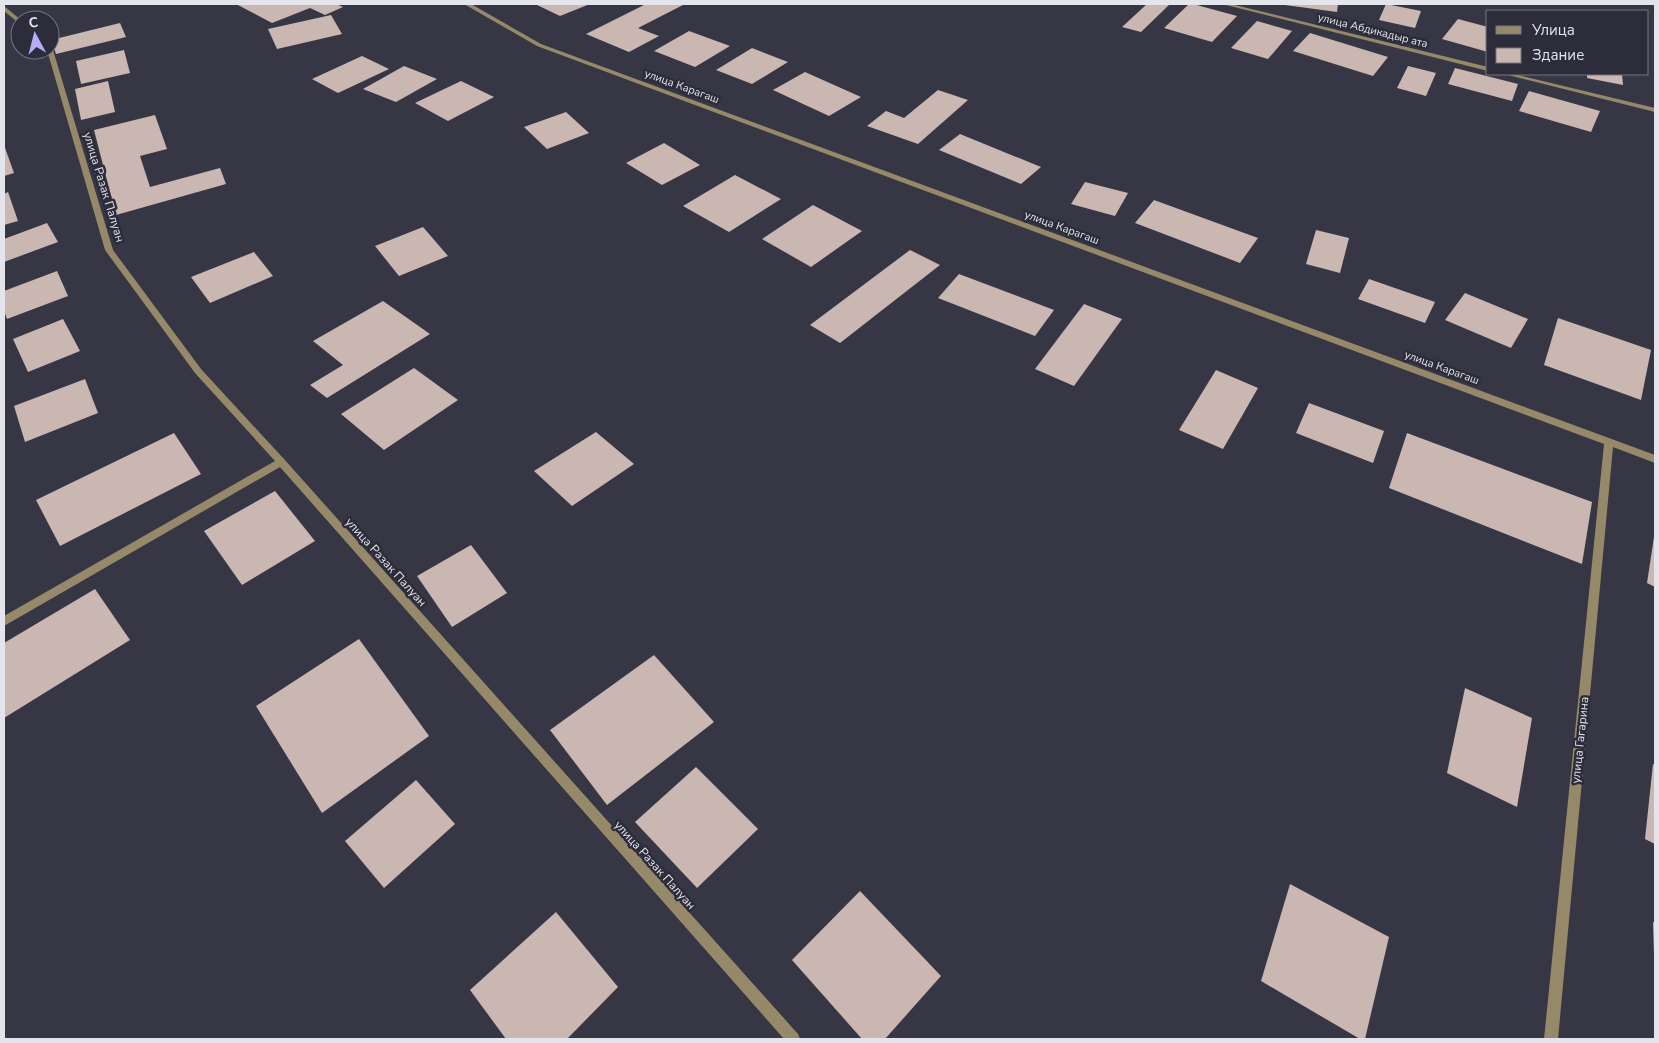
<svg xmlns="http://www.w3.org/2000/svg" width="1659" height="1043" viewBox="0 0 1659 1043" font-family="'Nunito Sans',sans-serif">
<rect width="100%" height="100%" fill="#363644"/>
<g fill="#cbb7b2">
<path d="M236 4H336L343 7 325 15 310 8 272 23Z"/>
<path d="M535 4H590L560 16Z"/>
<path d="M646 4H685L638 28 659 36 629 52 586 34Z"/>
<path d="M1147 4H1170L1141 32 1122 27Z"/>
<path d="M1189 4H1193L1237 16 1212 42 1164 28Z"/>
<path d="M1285 4H1338L1337 12 1285 5Z"/>
<path d="M1386 4 1421 11 1415 28 1379 20Z"/>
<path d="M331 15 342 34 277 49 268 29Z"/>
<path d="M1458 19 1488 27V52L1442 39Z"/>
<path d="M1257 21 1292 31 1268 59 1231 48Z"/>
<path d="M120 23 126 37 56 54 51 40Z"/>
<path d="M689 31 730 46 695 67 654 51Z"/>
<path d="M1310 33 1388 57 1373 76 1293 51Z"/>
<path d="M752 48 788 62 752 84 716 70Z"/>
<path d="M124 50 130 73 81 84 76 61Z"/>
<path d="M362 56 389 69 338 93 312 79Z"/>
<path d="M404 66 437 79 396 102 363 89Z"/>
<path d="M1408 66 1436 73 1426 96 1397 88Z"/>
<path d="M1455 68 1518 84 1512 101 1448 84Z"/>
<path d="M805 72 861 97 829 116 773 90Z"/>
<path d="M1587 74H1622L1623 85 1587 78Z"/>
<path d="M108 81 115 112 81 120 75 89Z"/>
<path d="M461 81 494 97 448 121 415 103Z"/>
<path d="M938 90 968 100 918 144 867 126 886 111 904 118Z"/>
<path d="M1529 91 1600 111 1591 132 1519 111Z"/>
<path d="M566 112 589 133 547 149 524 127Z"/>
<path d="M155 115 167 149 140 156 150 187 220 168 226 184 116 215 94 130Z"/>
<path d="M960 134 1041 167 1021 184 939 150Z"/>
<path d="M664 143 700 165 662 185 626 163Z"/>
<path d="M4 145 14 173 4 176Z"/>
<path d="M735 175 781 199 729 232 683 206Z"/>
<path d="M1085 182 1128 193 1115 216 1071 204Z"/>
<path d="M8 192 18 221 4 225V194Z"/>
<path d="M1154 200 1258 238 1240 263 1135 223Z"/>
<path d="M813 205 862 231 811 267 762 239Z"/>
<path d="M47 223 58 242 4 262V239Z"/>
<path d="M423 227 448 256 399 276 375 246Z"/>
<path d="M1316 230 1349 238 1340 273 1306 264Z"/>
<path d="M910 250 940 265 840 343 810 325Z"/>
<path d="M254 252 273 276 210 303 191 277Z"/>
<path d="M57 271 68 296 7 319 4 311V291Z"/>
<path d="M959 274 1054 310 1035 336 938 298Z"/>
<path d="M1369 279 1435 302 1425 323 1358 299Z"/>
<path d="M1465 293 1528 319 1511 348 1445 320Z"/>
<path d="M383 301 430 334 327 398 310 385 343 365 313 341Z"/>
<path d="M1084 304 1122 319 1074 386 1035 369Z"/>
<path d="M1558 318 1651 350 1641 400 1544 365Z"/>
<path d="M63 319 80 351 28 372 13 339Z"/>
<path d="M414 368 458 400 384 450 341 414Z"/>
<path d="M1216 370 1258 388 1223 449 1179 430Z"/>
<path d="M85 379 98 413 25 442 14 406Z"/>
<path d="M1309 403 1384 431 1373 463 1296 433Z"/>
<path d="M596 432 634 464 572 506 534 471Z"/>
<path d="M174 433 201 474 60 546 36 500Z"/>
<path d="M1407 433 1592 502 1582 564 1389 488Z"/>
<path d="M275 491 315 541 242 585 204 531Z"/>
<path d="M1654 537H1655V587L1647 583Z"/>
<path d="M471 545 507 593 452 627 417 576Z"/>
<path d="M95 589 130 640 4 718V643Z"/>
<path d="M359 639 429 736 322 813 256 706Z"/>
<path d="M654 655 714 722 607 805 550 730Z"/>
<path d="M1465 688 1532 718 1517 807 1447 773Z"/>
<path d="M1653 764 1655 765V844L1645 839Z"/>
<path d="M696 767 758 829 697 888 635 822Z"/>
<path d="M416 780 455 824 384 888 345 841Z"/>
<path d="M1290 884 1389 937 1365 1039H1360L1261 981Z"/>
<path d="M860 891 941 976 885 1039H862L792 960Z"/>
<path d="M556 912 618 987 567 1039H506L470 990Z"/>
<path d="M1653 922 1655 923V955H1654Z"/>
</g>
<g fill="none" stroke-linecap="round" stroke-linejoin="round">
<g fill="#958969" fill-rule="evenodd">
<path d="M464 4H471L541 44 1655 455V463L1613 447 1558 1039H1544L1604 444 537 46Z"/>
<path d="M1222 4H1231L1488 67V71Z"/>
<path d="M4 6 21 20 20 24 4 11Z"/>
<path d="M50 48 53 50 113 250 201 369 284 459 798 1034 800 1039H784L280 467 4 626V616L275 461 195 373 105 250 47 50H50Z"/>
<path d="M1504 74H1514L1655 108V112Z"/>
</g>
</g>
<g text-anchor="middle" stroke-width="5" stroke-linejoin="round" paint-order="stroke">
<g font-size="11" fill="#e4e4ed" stroke="#2c2c3a">
<text transform="translate(1373 30) rotate(14)" y="4">улица Абдикадыр ата</text>
<text transform="translate(682 86) rotate(20)" y="4">улица Карагаш</text>
<text transform="translate(1062 227) rotate(20)" y="4">улица Карагаш</text>
<text transform="translate(1442 367) rotate(20)" y="4">улица Карагаш</text>
</g>
<g font-size="12" fill="#e4e4ed" stroke="#2c2c3a">
<text transform="translate(104 187) rotate(73)" y="4">улица Разак Палуан</text>
<text transform="translate(386 562) rotate(48)" y="4">улица Разак Палуан</text>
<text transform="translate(1580 740) rotate(-84)" y="4">улица Гагарина</text>
<text transform="translate(655 865) rotate(48)" y="4">улица Разак Палуан</text>
</g>
</g>
<rect width="1659" height="1043" fill="none" stroke="#e4e4ed" stroke-width="10"/>
<rect x="1486" y="10" width="162" height="65" fill="#2c2c3a" stroke="#767682"/>
<rect x="1496" y="26" width="25" height="8" fill="#958969" stroke="#767682"/>
<text x="1532" y="35" font-size="15" fill="#e4e4ed">Улица</text>
<rect x="1496" y="48" width="25" height="15" fill="#cbb7b2" stroke="#767682"/>
<text x="1532" y="60" font-size="15" fill="#e4e4ed">Здание</text>
<g transform="translate(35 35) rotate(353)"><circle r="24" fill="#2c2c3a" stroke="#767682"/>
<path d="M0-4L9 19L0 12L-9 19Z" fill="#b6acf8"/>
<text y="-8" font-size="14" font-weight="bold" text-anchor="middle" fill="#e4e4ed">С</text>
</g>
</svg>
